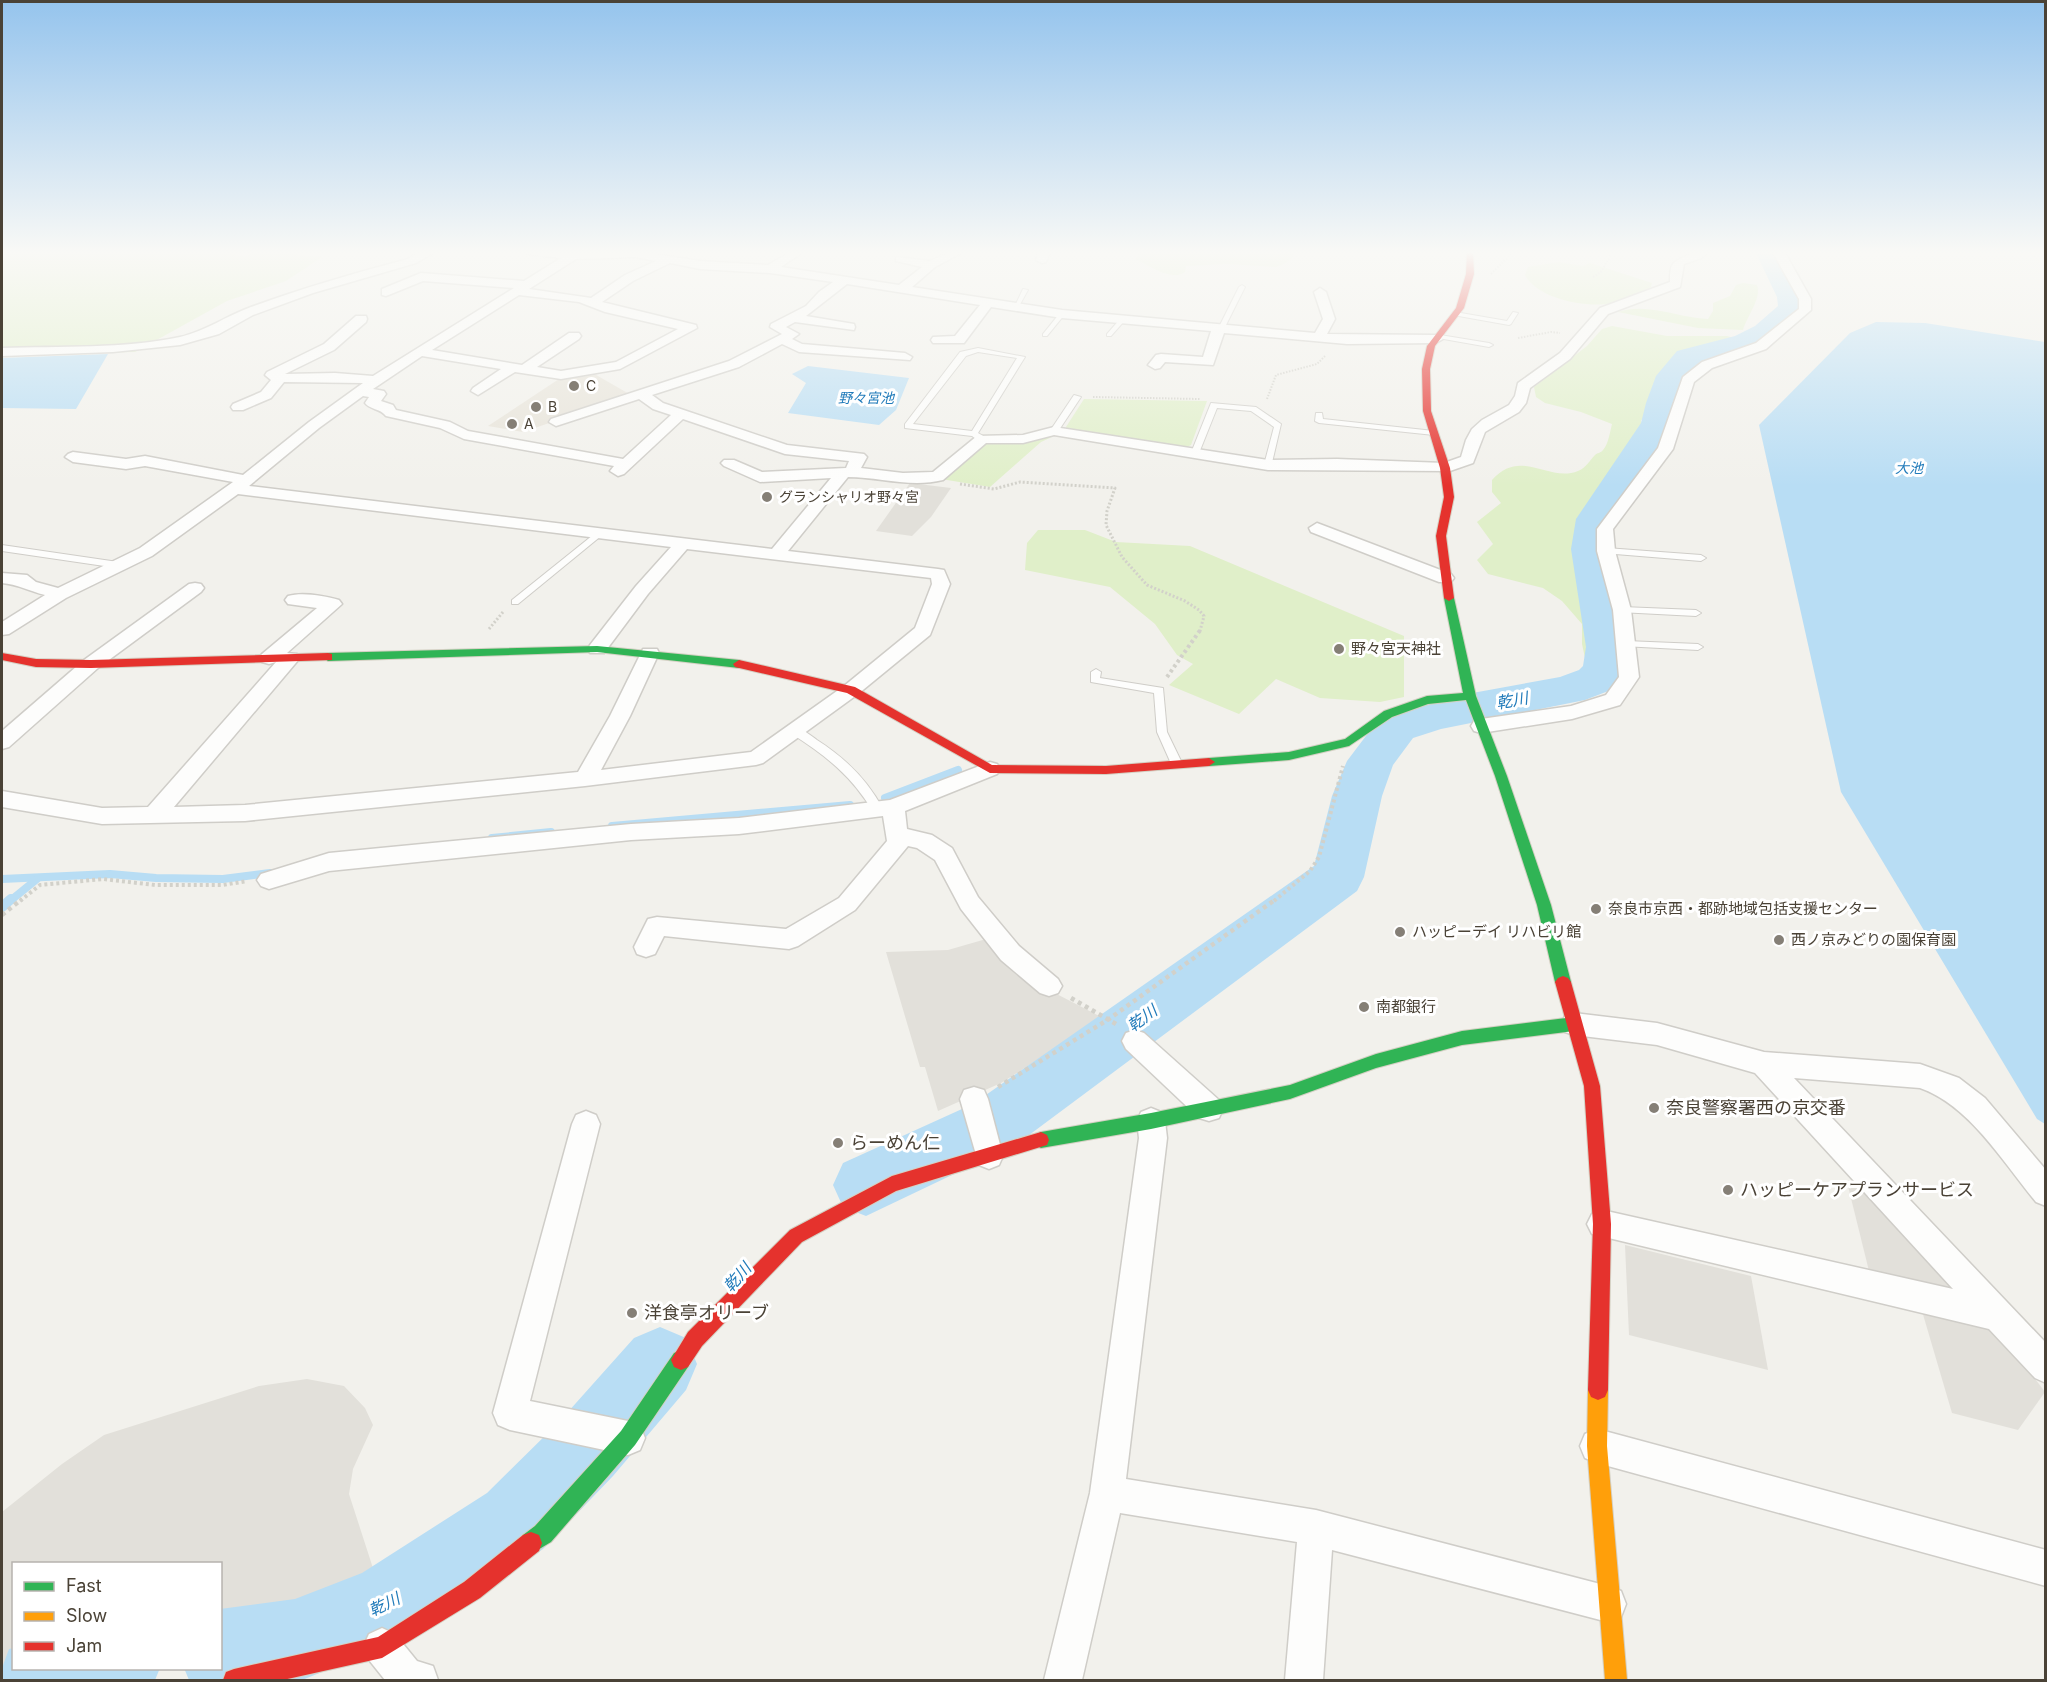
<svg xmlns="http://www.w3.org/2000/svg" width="2047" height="1682" viewBox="0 0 2047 1682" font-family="Inter,'Noto Sans JP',sans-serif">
<rect width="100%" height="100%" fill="#f2f1ec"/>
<path fill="#e7e3d9" d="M591 372 631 395 523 432 488 426 562 377Z"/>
<g fill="#e0efc9">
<path d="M2 251H205L246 256 258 251 322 257 286 281 227 301 135 352 2 355Z"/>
<path d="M1161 251H1296C1292 261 1285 264 1276 267L1227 264 1186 266 1185 272C1171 282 1149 265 1135 259L1139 254Z"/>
<path d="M1559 262 1583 266 1590 263 1652 283 1651 287C1638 295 1622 302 1606 304 1582 307 1537 298 1525 275L1528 267Z"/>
<path d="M1743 283 1757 285C1762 298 1747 316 1743 330L1698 328 1618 312C1648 302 1678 318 1708 319L1713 311V303L1730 296 1736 285Z"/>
<path d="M1612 326 1667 336H1727L1738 339 1737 342 1685 355 1669 374 1653 417 1641 420C1644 441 1634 449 1618 459L1604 498 1595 505 1586 539 1592 588 1601 633V661L1595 664 1585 658 1582 644V624L1562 601 1543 588 1488 574 1477 560 1493 544 1477 522 1501 503 1492 492V480C1521 447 1548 483 1578 471 1587 467 1589 461 1595 455 1597 453 1601 453 1603 450 1608 445 1610 432 1612 424L1581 412 1545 403 1536 397 1534 387 1587 346 1602 329Z"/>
<path d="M1084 399 1207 401 1191 445 1185 448 1067 429 1066 427Z"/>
<path d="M1052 437 1041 442 990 487 941 479 986 442H1024Z"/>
<path d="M1038 530H1085L1116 542 1190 546 1404 636V697L1380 702 1320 698 1276 679 1239 714 1169 685 1193 664 1177 655 1155 624 1110 587 1025 570 1027 543Z"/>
</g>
<g fill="#e2e0da">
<path d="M910 483 951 488 931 517 912 536 876 531Z"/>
<path d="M993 937 1047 989 1103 1018 1001 1083 938 1111 925 1067H920L886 952 948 950Z"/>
<path d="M1848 1186 1864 1188 1951 1282V1289L1870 1275Z"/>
<path d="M1625 1245 1751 1276 1768 1370 1629 1335Z"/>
<path d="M1922 1311 1995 1326 2045 1392 2018 1430 1952 1413Z"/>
<path d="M307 1379 344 1386 365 1408 373 1425 353 1469 349 1494 382 1596 310 1624 221 1637 220 1564H14L13 1666 2 1667V1512L62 1464 104 1435 259 1386Z"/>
</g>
<g fill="#b8ddf4">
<path d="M1876 322 1925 323 2045 342V1124L2037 1119 1841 792 1759 425 1850 333Z"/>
<path d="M108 354 76 409 2 408V358Z"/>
<path d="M808 366 909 378 896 410 879 425 788 413 806 383 792 374Z"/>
</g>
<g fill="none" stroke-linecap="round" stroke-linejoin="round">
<g stroke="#b8ddf4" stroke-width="8">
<path d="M885 798 958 770"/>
<path d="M612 826 850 805"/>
<path d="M492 838 551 832"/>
<path d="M2 879 110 874 156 878 223 879 270 873"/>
<path d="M10 901 37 879"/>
</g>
<path stroke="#b8ddf4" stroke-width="10" d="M2 907 11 899"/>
<g fill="#b8ddf4" fill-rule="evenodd">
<path d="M1755 251H1781L1805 297 1807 308 1775 338 1757 348 1699 363 1687 378 1678 403 1675 423 1614 519 1609 549 1628 647 1626 669 1619 679 1611 690 1585 700 1441 729 1413 738 1393 765 1382 796 1364 877 1357 891 1017 1144 866 1216 843 1207 833 1185 843 1163 973 1104 1314 866 1332 796 1347 761 1381 716 1434 700 1560 677 1579 670 1583 666 1586 647 1571 549 1576 519 1641 423 1646 403 1656 376 1677 351 1735 336 1755 326 1778 306 1777 297Z"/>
<path d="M660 1327 686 1338 697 1364 686 1390 613 1476 543 1549 417 1634 302 1680H189L184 1668H220V1609L295 1599 362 1573 487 1493 559 1422 634 1338Z"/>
<path d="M14 1648V1668H160L155 1680H2V1668L9 1649Z"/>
</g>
<g stroke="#cfcdc8" stroke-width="2">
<g id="lane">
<path d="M1242 285 1245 287 1225 327 1220 328 1219 327 1239 287Z"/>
<path d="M1023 289 1028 290 1018 308H1014Z"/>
<path d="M1455 312 1507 321 1513 312 1518 313 1511 324 1509 325 1453 315V313Z"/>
<path d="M1060 313 1065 314 1047 336H1043V334Z"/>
<path d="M1121 318 1126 319 1111 336H1107V334Z"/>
<path d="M1440 335 1489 343 1493 345 1489 347 1438 338V336Z"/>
<path d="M978 348 1025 357 978 433 985 437V441H979L972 436 905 428V424L960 352ZM978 352 1017 358 972 431 913 424 966 356Z"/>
<path d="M1074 395 1081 397 1057 433H1051L1050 431Z"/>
<path d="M1211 403 1256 407 1281 424 1271 467 1264 465 1274 427 1251 411 1217 408 1199 453 1192 455 1191 453Z"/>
<path d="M1316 413H1322L1323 419 1434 431 1438 433 1434 435 1319 423 1315 421Z"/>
<path d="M598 531 601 532V536L518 604H512V600Z"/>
<path d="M2 545 118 562 123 565 118 568 2 551Z"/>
<path d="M1606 548 1701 555 1706 558 1701 561 1603 553V549Z"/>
<path d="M1622 607 1696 610 1701 613 1696 616 1619 612V608Z"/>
<path d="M1626 641 1698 644 1703 647 1698 650 1622 646 1621 644Z"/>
<path d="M1096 669 1101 672 1100 678 1163 688 1167 732 1183 765 1181 768H1173L1157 732 1154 693 1091 682V672Z"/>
<path d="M796 727C804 730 810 735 817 740 845 758 867 779 883 809L881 812H873C853 777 825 755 792 734L791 731Z"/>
</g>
</g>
<g stroke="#cfcdc8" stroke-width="3">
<g id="street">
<path d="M422 251H436L416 263 313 293 253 315 219 334 180 345 113 352 2 356V348C58 346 125 349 180 337 206 331 226 316 251 307 303 288 355 273 408 259Z"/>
<path d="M523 251 573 253 635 251 700 261 768 265 792 251H804L781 267 899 285 922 267 896 261V257L930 261 952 251H965L935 267 912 287 1062 310 1315 333 1323 319 1314 292 1320 288 1326 292 1335 319 1327 334 1436 335 1443 339 1436 343 1347 344 1224 333 1213 365 1165 362 1160 368 1155 369 1148 365 1156 355 1161 354 1203 357 1211 331 1062 318 991 307 964 343H933L931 340 933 337 955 336 980 305 847 284 806 316 854 324 855 327 854 330 795 322 786 327 799 334 792 339 802 344 905 353 912 357 910 360 799 352 782 344 739 367 652 395 663 403 787 445 864 454 867 457 861 468 903 473 933 472 977 436 1023 435 1054 427 1268 460 1337 459 1444 463 1461 457 1466 440 1472 429 1482 420 1509 405 1515 396 1518 383 1560 353 1600 308 1670 282C1670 260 1673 263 1690 254 1697 251 1701 250 1709 251L1701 258 1684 264 1680 287 1608 314 1570 359 1530 388 1526 403 1519 412 1485 432 1473 463 1450 471 1268 470 1054 435 1023 443H986L943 480C911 488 879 477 848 477L788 551 938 569 944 570 950 584 930 635 858 694 763 763 756 765 585 786 245 821 102 824 2 807V791L102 808 148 807 276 662 269 664 262 662 259 658 262 654 317 608 288 604 285 600 288 596C303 592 324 596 339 600L342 604 287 653 297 654 300 658 174 807 245 805 578 772 610 716 641 653 643 649H657L659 653 630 716 601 770 751 752 844 686 915 628 932 584 931 578 687 549 648 594 604 653H590L588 649 590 645 636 586 671 547 238 494 152 556 66 598 9 634 2 635V622L45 595C29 591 17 584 2 583V573L27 575 36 582 58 588 140 548 233 482 145 466 126 469 73 462 65 457 68 454 73 452 126 459 145 456 243 475 309 422 363 383 284 382 271 398 243 410H233L231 407 233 404 261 392 271 380 265 375 267 372 324 344 356 316H366L367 319 366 322 334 350 285 374 335 373 373 376 514 288 423 281 386 296 382 295V289L421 273 524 281 561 258 528 254ZM635 257 656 261 625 275 591 298 529 289 576 259ZM670 263 700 269 770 273 833 282 819 292 806 306 771 324 770 327 782 334 729 361 551 419 549 422 556 426 639 399 653 409 671 415 623 459 468 431 450 422 396 410 393 405 381 401 386 394 384 391 373 389 422 356 501 369 473 388 471 391 478 395 515 372 561 379 620 369 697 328 696 325 602 302 633 281ZM519 295 579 302 605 312 678 329 616 362 561 371 537 367 579 339 581 336 579 333H569L522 365 432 350ZM363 396 369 397 365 403C370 410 380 408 386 416L440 428 464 439 614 466 610 471 618 476 624 474 683 419 785 454 849 461 846 468 762 472 734 460H724L721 463 724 466 760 482 831 478 772 549 249 486 319 428Z"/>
<path d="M1039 251H1050L1046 262 1042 263 1036 260Z"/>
<path d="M1772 251H1784L1811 299V310L1766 349 1712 368 1694 382 1673 449 1613 529 1615 551 1631 610 1639 677 1620 705 1572 719 1481 733 1474 731 1471 726 1474 721 1481 719 1571 706 1606 695 1619 677 1613 610 1597 551V529L1658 448 1683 377 1702 362 1756 343 1799 309V299Z"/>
<path d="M1317 523 1451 574 1454 578 1451 582H1439L1311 532 1309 528Z"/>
<path d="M195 583 201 584 204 588 201 592 98 668 9 747 2 749V731L84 660 189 584Z"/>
<path d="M990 762 997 764 1001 769 997 774 905 811 907 829 932 835 952 848 978 897 1019 946 1058 979 1062 986 1058 993 1049 996 1040 993 1001 960 961 909 935 860 917 848 908 846 855 910 798 946 789 949 664 936 655 954 646 957 637 954 634 947 648 919 657 917 786 929 839 898 887 841 883 816 739 834 631 840 329 871 269 889 261 886 257 880 261 874 329 853 631 824 739 818 890 800Z"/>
<path d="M1574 1013 1657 1023 1764 1052 1920 1064 1959 1078 1985 1098 2046 1170V1206L2036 1202C2003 1162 1969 1105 1920 1088L1794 1078 2046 1343V1383L2035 1378 1989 1329 1592 1234 1587 1224 1592 1214 1602 1210 1953 1289 1755 1073 1657 1045 1574 1035 1565 1032 1561 1024 1565 1016Z"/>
<path d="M1135 1030 1144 1033 1219 1100 1223 1109 1219 1118 1209 1121 1199 1118 1126 1049 1122 1041 1126 1033Z"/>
<path d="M974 1087 984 1090 988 1099 1003 1156 999 1165 989 1169 979 1165 960 1099 964 1090Z"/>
<path d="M1151 1108 1161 1112 1165 1121 1167 1138 1126 1479 1316 1510 1608 1586 1621 1591 1626 1604 1621 1617 1608 1622 1332 1550 1323 1680H1285L1297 1542 1120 1513 1082 1680H1044L1090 1493 1139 1138 1137 1121 1141 1112Z"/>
<path d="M586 1111 596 1115 600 1124 530 1401 628 1421 640 1426 645 1438 640 1450 628 1455 510 1430 498 1425 493 1413 572 1124 576 1115Z"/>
<path d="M1597 1429 2046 1550V1586L1597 1463 1585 1458 1580 1446 1585 1434Z"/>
<path d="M382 1628 395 1634 417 1661 433 1666 438 1680H385L369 1660 363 1647 369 1634Z"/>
</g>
</g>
<g stroke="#d4d0c3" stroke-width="2">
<g id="fast">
<path d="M1449 595 1454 598 1476 696 1507 776 1551 905 1571 982 1568 986 1563 988 1558 986 1555 982 1537 905 1495 776 1466 700 1428 704 1392 717 1349 746 1289 760 1209 766 1203 762 1209 758 1289 752 1345 739 1384 711 1427 696 1463 693 1444 598Z"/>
<path d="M597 646 739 660 745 664 739 668 597 652 328 661 322 657 328 653Z"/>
<path d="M1574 1017 1579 1019 1582 1024 1579 1029 1574 1031 1462 1045 1376 1068 1290 1099 1151 1129 1041 1148 1035 1145 1033 1140 1035 1135 1041 1132 1151 1113 1290 1085 1376 1054 1462 1031Z"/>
<path d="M681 1350 688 1353 691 1360 688 1367 635 1445 551 1542 531 1554 523 1551 520 1543 523 1535 535 1526 621 1431 674 1353Z"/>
</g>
</g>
<g stroke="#d4d0c3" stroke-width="2">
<path id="slow" d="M1598 1380 1605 1383 1608 1390 1607 1446 1627 1680H1605L1587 1446 1588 1390 1591 1383Z"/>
</g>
<g stroke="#d4d0c3" stroke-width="2">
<g id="jam">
<path d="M1467 251H1473L1474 274 1464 308 1435 346 1430 369 1431 411 1450 468 1454 497 1446 536 1454 598 1449 601 1444 598 1436 536 1444 497 1440 468 1423 411 1422 369 1427 346 1456 308 1466 274Z"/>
<path d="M328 653 332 654V660L91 668 36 667 2 660V653L36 659 91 660Z"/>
<path d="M739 660 855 687 992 765 1106 766 1209 758 1215 762 1209 766 1106 774 990 773 847 693 735 667 733 664Z"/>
<path d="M1563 976 1568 978 1571 982 1600 1086 1611 1224 1608 1390 1605 1397 1598 1400 1591 1397 1588 1390 1593 1224 1584 1086 1555 982 1558 978Z"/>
<path d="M1041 1132 1047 1135 1049 1140 1047 1145 896 1191 802 1242 702 1346 688 1367 681 1370 674 1367 671 1360 688 1332 790 1230 892 1176Z"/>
<path d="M531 1532 539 1535 542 1543 539 1551 480 1598 382 1658 283 1680H223L226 1672 234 1669 378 1637 464 1582 523 1535Z"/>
</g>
</g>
<g stroke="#d2d1ca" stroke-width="2" stroke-dasharray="1.5 1.5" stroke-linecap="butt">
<path d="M1491 274 1514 251H1546"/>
<path d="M1593 277 1601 272 1613 251"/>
<path d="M1518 338 1551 332 1560 333"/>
<path d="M1093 397 1200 399"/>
<path d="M1267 399 1276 375 1317 364 1325 356"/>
</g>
<g stroke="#d2d1ca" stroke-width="3" stroke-dasharray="2 2" stroke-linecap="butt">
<path d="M960 484 994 489 1020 482 1115 488 1107 511 1106 525 1122 557 1147 585 1185 601 1199 610 1204 616 1200 631"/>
<path d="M489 629 503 612"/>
</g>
<g stroke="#d2d1ca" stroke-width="4" stroke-dasharray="3 3" stroke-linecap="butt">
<path d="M1167 677 1201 629"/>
<path d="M20 901 40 885 103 879 155 885H223L247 881"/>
<path d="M1274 901 1310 871 1319 857 1343 766"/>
</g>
<g stroke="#d2d1ca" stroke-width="4.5" stroke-dasharray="4 4" stroke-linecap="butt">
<path d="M2 915 22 899"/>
<path d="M1071 998 1116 1024"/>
<path d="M998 1087 1109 1019 1276 899"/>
</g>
<use href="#lane" fill="#fdfdfc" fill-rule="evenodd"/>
<use href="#street" fill="#fdfdfc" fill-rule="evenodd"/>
<use href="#fast" fill="#30b455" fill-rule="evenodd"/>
<use href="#slow" fill="#ff9f0a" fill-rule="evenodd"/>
<use href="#jam" fill="#e5322d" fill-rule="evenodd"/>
</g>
<linearGradient id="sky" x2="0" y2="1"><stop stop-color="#95c4ed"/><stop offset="0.52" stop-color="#f9f9f6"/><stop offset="1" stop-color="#f9f9f6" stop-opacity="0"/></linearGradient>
<rect width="2047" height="486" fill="url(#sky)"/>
<g fill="#857f76" stroke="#fff" stroke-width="2">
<circle cx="574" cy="386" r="6"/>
<circle cx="536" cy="407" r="6"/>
<circle cx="512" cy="424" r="6"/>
<circle cx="767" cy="497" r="6"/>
<circle cx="1339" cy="649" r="6"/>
<circle cx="1596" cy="909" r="6"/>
<circle cx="1400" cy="932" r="6"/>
<circle cx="1779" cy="940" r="6"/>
<circle cx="1364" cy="1007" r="6"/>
<circle cx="1654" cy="1108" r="6"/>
<circle cx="838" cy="1143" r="6"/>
<circle cx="1728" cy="1190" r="6"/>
<circle cx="632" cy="1313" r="6"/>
</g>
<g text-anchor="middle" stroke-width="6" stroke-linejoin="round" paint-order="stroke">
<g font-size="14" fill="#4a4236" stroke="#fff" text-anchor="start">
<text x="586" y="391">C</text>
<text x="548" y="412">B</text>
<text x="524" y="429">A</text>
<text x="779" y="502">グランシャリオ野々宮</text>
</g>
<g font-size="14" font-style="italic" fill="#217bba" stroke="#fff">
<text x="866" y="403">野々宮池</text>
<text x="1909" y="473">大池</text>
</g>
<g font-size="15" fill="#4a4236" stroke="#fff" text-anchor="start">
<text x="1351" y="654">野々宮天神社</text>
<text x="1608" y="914">奈良市京西・都跡地域包括支援センター</text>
<text x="1412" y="937">ハッピーデイ リハビリ館</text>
<text x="1791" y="945">西ノ京みどりの園保育園</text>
<text x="1376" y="1012">南都銀行</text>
</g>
<g font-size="16" font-style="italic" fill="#217bba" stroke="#fff">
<text transform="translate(1512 700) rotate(-10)" y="6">乾川</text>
<text transform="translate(1142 1018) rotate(-36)" y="6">乾川</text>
<text transform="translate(737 1277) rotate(-49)" y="6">乾川</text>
<text transform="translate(384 1604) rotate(-26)" y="6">乾川</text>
</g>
<g font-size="18" fill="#4a4236" stroke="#fff" text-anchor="start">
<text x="1666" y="1114">奈良警察署西の京交番</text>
<text x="850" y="1149">らーめん仁</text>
<text x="1740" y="1196">ハッピーケアプランサービス</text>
<text x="644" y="1319">洋食亭オリーブ</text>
</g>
</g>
<rect width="2047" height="1682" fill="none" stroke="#4a4236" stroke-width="6"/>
<rect x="12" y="1562" width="210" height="108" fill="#ffffff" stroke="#b7b3af" stroke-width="1.5"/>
<rect x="24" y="1582" width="30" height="9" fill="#30b455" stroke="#b7b3af" stroke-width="1.5"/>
<text x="66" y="1592" font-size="18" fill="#4a4236">Fast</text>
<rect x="24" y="1612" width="30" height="9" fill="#ff9f0a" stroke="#b7b3af" stroke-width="1.5"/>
<text x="66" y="1622" font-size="18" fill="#4a4236">Slow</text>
<rect x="24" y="1642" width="30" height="9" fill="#e5322d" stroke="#b7b3af" stroke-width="1.5"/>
<text x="66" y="1652" font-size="18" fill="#4a4236">Jam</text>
</svg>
